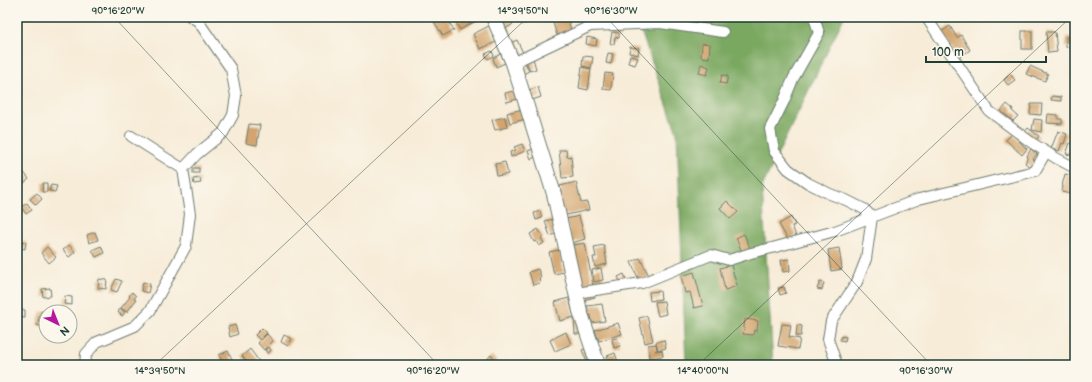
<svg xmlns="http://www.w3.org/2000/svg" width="1092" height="382" viewBox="0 0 1092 382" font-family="'Balsamiq Sans',sans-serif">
<rect width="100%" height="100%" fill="#fbf7ec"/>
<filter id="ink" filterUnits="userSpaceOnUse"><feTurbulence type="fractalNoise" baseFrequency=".025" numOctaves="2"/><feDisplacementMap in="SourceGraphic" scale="8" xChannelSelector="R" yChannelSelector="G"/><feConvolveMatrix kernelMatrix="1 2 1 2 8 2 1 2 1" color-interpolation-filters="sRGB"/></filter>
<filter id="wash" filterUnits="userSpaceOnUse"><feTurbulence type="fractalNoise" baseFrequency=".012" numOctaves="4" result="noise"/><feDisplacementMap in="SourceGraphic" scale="16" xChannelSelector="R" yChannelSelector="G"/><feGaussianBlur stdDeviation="0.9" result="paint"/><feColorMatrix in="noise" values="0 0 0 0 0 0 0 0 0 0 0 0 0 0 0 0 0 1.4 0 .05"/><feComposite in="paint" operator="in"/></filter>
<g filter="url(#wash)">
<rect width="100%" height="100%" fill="#f7ecd8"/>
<path fill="#7aa861" stroke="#4c724a" d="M636 17H844L762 187 773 365H686L677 133Z"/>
<g id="blocks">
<g fill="#d3a46d">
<path d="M431 17H446L454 30 443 36Z"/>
<path d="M465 17H480L481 18 460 30 456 22Z"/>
<path d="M501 17 504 21 508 18 513 24 504 30 497 20Z"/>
<path d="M519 17H534L525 24Z"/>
<path d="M551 17H567L571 30 557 35Z"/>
<path d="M489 26 496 42 480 49 473 34Z"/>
<path d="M950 26 957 38 961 35 970 50 958 58 941 32Z"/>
<rect x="1022" y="31" width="10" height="18"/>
<path d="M612 32 619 33V38L615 37 614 44H610Z"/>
<path d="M1046 32H1055L1057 52 1048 53Z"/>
<path d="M587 37 597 39 596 46 586 44Z"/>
<rect x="1066" y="37" width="8" height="10"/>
<path d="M517 40 524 55 514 59 508 44Z"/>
<path d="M702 43 710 44 709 58 701 57Z"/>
<path d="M630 47 639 48 638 55 629 53Z"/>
<path d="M492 51 494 56 488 59 485 54Z"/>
<path d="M608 53 613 54 611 64 606 63Z"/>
<path d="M501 54 505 63 496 67 493 58Z"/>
<path d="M630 55 638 58 635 65 628 63Z"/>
<path d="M583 56 593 57 591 68 582 66Z"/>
<path d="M533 58 536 69 530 71 526 61Z"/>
<path d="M524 60 529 71 521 75 517 64Z"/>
<path d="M701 64 709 67 707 75 699 73Z"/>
<path d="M1030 66 1048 74 1045 81 1026 74Z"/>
<path d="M582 67 591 69 588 90 579 88Z"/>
<path d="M605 73 613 74 611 90 603 89Z"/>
<path d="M1010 74 1015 80 1008 85 1004 80Z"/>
<path d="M722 75 728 76 726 84 720 83Z"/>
<path d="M538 87 541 97 532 100 529 90Z"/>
<path d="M514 91 517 99 507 102 505 93Z"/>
<path d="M1052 96 1061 97V101L1051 100Z"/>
<path d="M1007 104 1013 109 1012 111 1018 116 1013 121 1001 111Z"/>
<path d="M1031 104H1042L1041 115 1030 114Z"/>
<path d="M523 109 526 119 510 123 507 113Z"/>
<path d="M1048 114 1058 115V119H1062V124L1047 123Z"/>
<path d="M505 117 507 127 495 130 492 120Z"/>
<path d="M1034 119 1042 120 1041 132 1032 130Z"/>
<path d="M249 124 260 125 257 145 246 143Z"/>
<path d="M1028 128 1039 136 1035 141 1024 133Z"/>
<path d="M1058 131 1067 134 1064 144 1062 143 1059 151 1051 149Z"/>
<path d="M1012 134 1027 149 1022 155 1006 140Z"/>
<path d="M1070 143 1075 144V151L1074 156 1066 154Z"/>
<path d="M522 144 525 151 511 157 510 152 516 150 514 147Z"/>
<path d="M537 147 540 155 531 159 528 151Z"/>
<path d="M1031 149 1037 154 1033 159 1036 161 1031 168 1025 163 1028 157 1027 156Z"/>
<path d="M559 150H566L567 157 571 156 573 177 562 178Z"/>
<path d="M505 162 508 174 497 176 495 164Z"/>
<path d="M17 165 21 170 17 173Z"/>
<rect x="193" y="168" width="6" height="5"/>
<path d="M22 170 29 179 23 184 17 177V175Z"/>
<path d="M1065 174 1075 176V195L1062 192 1063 186H1062Z"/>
<path d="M200 178 201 183 194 184 193 179Z"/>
<path d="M576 182 581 203 587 202 589 210 562 216 558 197 562 196 560 186Z"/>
<path d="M43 183H47V192H42Z"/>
<path d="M51 185 57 186 55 192 49 191Z"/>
<path d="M37 193 42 199 36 205 30 199Z"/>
<path d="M727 201 738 212 730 219 720 208Z"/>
<path d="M27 203 32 210 26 214 21 207Z"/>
<path d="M18 207 22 212 18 215 17 214Z"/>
<path d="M540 211 542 218 536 220 534 213Z"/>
<path d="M579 216 585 239 572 243 566 219Z"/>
<path d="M791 217 795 225 792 226 796 236 788 240 779 224Z"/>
<path d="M553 219 558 233 550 236 545 221Z"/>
<path d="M538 229 543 237 541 238 544 243 539 246 536 241 534 242 530 234Z"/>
<path d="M95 232 98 240 89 243 87 235Z"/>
<path d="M744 234 750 248 742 252 736 238Z"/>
<path d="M22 241 26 242 25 249 21 248Z"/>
<path d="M585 243 595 297 583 300 573 245Z"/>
<path d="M69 245 75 252 69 257 63 250Z"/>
<path d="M604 245 607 264 595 267 593 257H596L594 247Z"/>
<path d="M101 246 104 253 96 257 92 250Z"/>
<path d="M47 247 56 257 49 263 41 253Z"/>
<path d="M839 248 842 269 831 271 828 250Z"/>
<path d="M559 250 564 272 554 274 549 252Z"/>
<path d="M640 258 649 276 639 280 631 262Z"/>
<path d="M789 259 790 271 783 272 781 260Z"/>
<path d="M731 265 737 286 725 290 720 268Z"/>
<path d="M601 268 603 280 594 282 592 270Z"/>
<path d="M538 269 541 277 539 278 540 283 533 285 529 272Z"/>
<path d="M694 272 703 306 694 308 690 292 685 293 681 276Z"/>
<path d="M624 274 627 281 621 283 618 277Z"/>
<path d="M99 279 107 280 106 289 98 288Z"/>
<path d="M116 279 122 281 117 292 111 290Z"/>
<path d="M143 282 150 284 148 293 141 291Z"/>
<path d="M820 282 824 283 822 290 817 289Z"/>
<path d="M784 287 786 293 780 295 778 288Z"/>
<path d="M50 288 51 296 43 297 42 289Z"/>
<path d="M660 291 661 299 650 301 649 292Z"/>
<path d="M132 292 136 296 134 299 136 300 127 312 121 308 130 297 129 296Z"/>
<path d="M65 296 72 297V305L64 304Z"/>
<path d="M569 298 574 317 560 321 555 302Z"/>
<path d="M664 301 666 314 658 316 655 302Z"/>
<path d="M602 304 605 321 592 323 591 315H588L587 306Z"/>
<path d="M17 309 25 310V318L17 317Z"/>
<path d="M120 309 125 312 122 316 118 312Z"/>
<path d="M41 311 46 312 44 327 37 325Z"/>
<path d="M647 316 653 341 645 343 639 318Z"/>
<path d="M577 317 585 334H575L574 318Z"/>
<path d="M745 319 758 321 757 331 754 330 753 335 743 334Z"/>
<path d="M618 323 622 334 599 341 595 330Z"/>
<path d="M782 324 791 325 789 337 800 339 798 349 778 346Z"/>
<path d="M235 325 238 334 230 337 228 327Z"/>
<path d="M797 325 802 326 801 336H796Z"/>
<path d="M262 328 267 333 260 340 255 335Z"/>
<path d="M566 332 571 344 555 351 550 340Z"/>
<path d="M267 334 273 341 264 350 258 343Z"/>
<path d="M284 335 292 339 288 346 281 342Z"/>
<path d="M842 336 846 337 845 341 840 340Z"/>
<path d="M617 338 620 346 614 348 612 339Z"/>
<path d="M664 340 666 348 658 350 656 342Z"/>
<path d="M656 344 657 350 655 351 662 350 663 356 649 358 648 345Z"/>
<path d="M269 347 271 350 268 354 265 350Z"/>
<path d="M590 347 595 362 588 365 582 350Z"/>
<path d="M250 349 261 364 260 365H243L247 362 242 356Z"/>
<path d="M228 351 235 365H224L219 355Z"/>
<path d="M615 353 619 365H610L607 356Z"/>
<path d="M491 355 500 365H486L484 363Z"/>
<path d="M774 362 788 363V365H774Z"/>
</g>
</g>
</g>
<g filter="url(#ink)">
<use href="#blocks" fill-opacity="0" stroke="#6b7a6d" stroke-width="1"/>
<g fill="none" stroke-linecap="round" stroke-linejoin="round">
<g stroke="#6b7a6d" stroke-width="12">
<g id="street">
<path d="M814 17 819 33 793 79 784 101 770 129 774 151 788 169 808 183 830 194 846 200 864 209 872 217 866 259 857 282 831 321 828 339 837 365"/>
<path d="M926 17 989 111 1032 143 1056 158 1075 168"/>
<path d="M513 63 590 26 660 23 723 32"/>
<path d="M131 136 183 169"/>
<path d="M576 293 642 283 711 255 729 260 751 253 772 248 835 231 919 199 1035 171 1046 152"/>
<path d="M85 365 86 354 97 342 135 326 150 311 186 246 190 214 183 169 197 154 223 133 233 115 236 96 231 69 198 21 191 17"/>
</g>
</g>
<g stroke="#6b7a6d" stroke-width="16">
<path id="secondary" d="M493 17 513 63 523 94 554 194 580 311 598 365"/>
</g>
<use href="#street" stroke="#fff" stroke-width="10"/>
<use href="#secondary" stroke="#fff" stroke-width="14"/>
</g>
</g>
<path fill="none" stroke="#1f3d34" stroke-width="1" stroke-opacity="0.45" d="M114 17 438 365M606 17 931 365M155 365 528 17M698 365 1071 17"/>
<rect width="1092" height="382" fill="none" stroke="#fbf7ec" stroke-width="44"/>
<g transform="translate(58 324) rotate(137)"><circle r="19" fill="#fbf7ec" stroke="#a3ada2"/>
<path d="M0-3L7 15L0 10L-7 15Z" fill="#b5179e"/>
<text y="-6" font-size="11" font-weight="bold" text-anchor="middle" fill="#1f3d34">N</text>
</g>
<path d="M926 56v6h120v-6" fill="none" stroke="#1f3d34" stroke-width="2"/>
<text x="932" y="56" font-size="12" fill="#1f3d34" stroke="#fbf7ec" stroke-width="3" paint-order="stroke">100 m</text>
<rect x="22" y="22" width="1048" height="338" fill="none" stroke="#1f3d34" stroke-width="1.5"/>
<g font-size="10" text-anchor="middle" fill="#1f3d34">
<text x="118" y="14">90°16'20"W</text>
<text x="523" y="14">14°39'50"N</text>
<text x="611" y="14">90°16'30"W</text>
<text x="160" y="374">14°39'50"N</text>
<text x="433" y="374">90°16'20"W</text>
<text x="703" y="374">14°40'00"N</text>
<text x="926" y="374">90°16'30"W</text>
</g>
</svg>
